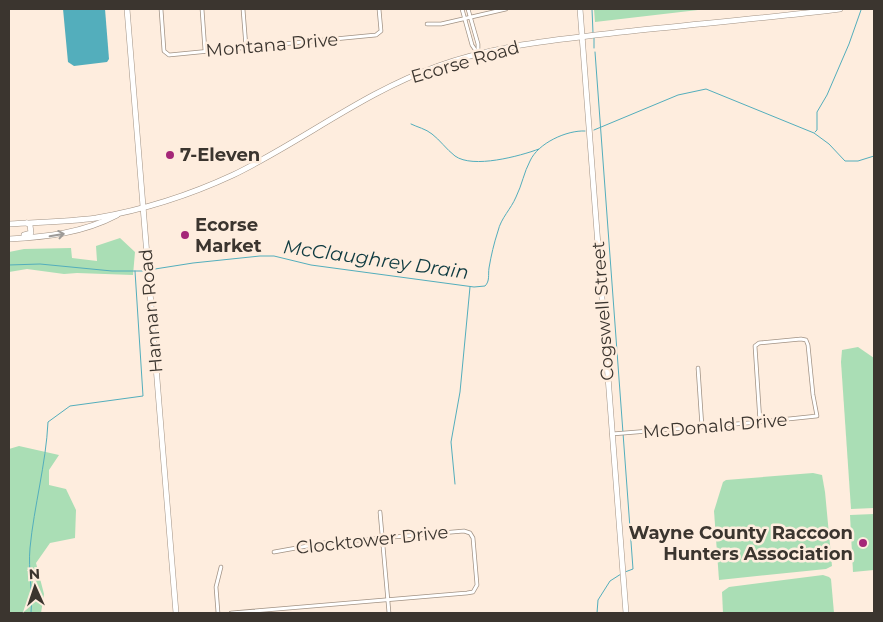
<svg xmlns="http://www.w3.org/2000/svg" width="883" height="622" viewBox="0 0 883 622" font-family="Montserrat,sans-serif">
<rect width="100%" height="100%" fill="#feedde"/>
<g fill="#aadeb5">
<path d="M594 9H697L698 10 595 22Z"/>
<path d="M120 238 135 252 133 275 77 273 64 274 27 269 9 272V252L24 249 71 248 72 258 97 261 96 246Z"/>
<path d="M858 347 874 358V508L851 509 841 362 842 350Z"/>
<path d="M19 446 59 455 49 470V485L66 489 76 510 75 538 50 543 36 563 44 594 41 613H9V449Z"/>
<path d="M813 473 822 475 825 492 832 566 826 569 719 580 714 511 723 482 726 480Z"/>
<path d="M874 514V570L853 572 850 515Z"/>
<path d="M823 575 829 577 831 579 834 613H723L722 592 729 587Z"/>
</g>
<path fill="#53aebc" d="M63 9H105L109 59 107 62 74 66 68 62Z"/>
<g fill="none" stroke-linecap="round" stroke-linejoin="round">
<g stroke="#53aebc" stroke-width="1">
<path d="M592 9 593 33"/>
<path d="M594 37V48"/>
<path d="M595 52 633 569 625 572"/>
<path d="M411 124C417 127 426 129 432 134 440 140 446 149 455 156 473 169 520 156 539 149"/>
<path d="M594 130 678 95 706 89 814 133 829 144 845 161H858L874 156"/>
<path d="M815 132 817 130V112L827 95 849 44 861 10"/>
<path d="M9 265 40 264 112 271H144"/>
<path d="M155 269 193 263 260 256H274L311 265 474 287 485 286C490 281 488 275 489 268 491 256 494 243 498 231 501 218 511 209 516 197 522 185 524 172 530 161 538 143 567 130 585 131"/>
<path d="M455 484 451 442 460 392 470 287"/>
<path d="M31 613C33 591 28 570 30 548 34 506 46 464 48 422L70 406 143 396 135 271"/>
<path d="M597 613 598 600 610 581 621 574"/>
</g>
<g stroke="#a19284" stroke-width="4.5">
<g id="street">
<path d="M161 9 164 51 169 55 376 35 381 31 379 9"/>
<path d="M202 9 205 51"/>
<path d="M243 9 246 47"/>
<path d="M462 9 472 45 478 54"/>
<path d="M468 9 478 44V53"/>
<path d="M427 24H441L506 9"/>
<path d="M698 368 702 427"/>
<path d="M612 434 760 422 817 416 813 395 808 345 806 340 801 339 759 343 755 346 760 422"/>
<path d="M380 512 389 613"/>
<path d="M218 613 216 587 221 567"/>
<path d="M231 613 467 593 473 592 477 585 473 538 470 533 464 531 324 543 274 552"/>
</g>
</g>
<g stroke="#a19284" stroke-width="6">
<g id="secondary">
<path d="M127 9 176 613"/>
<path d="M580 9 626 613"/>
<path d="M9 224C38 222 67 222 96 218 143 210 190 195 233 175 303 141 364 92 438 66 497 45 560 39 622 32 695 24 768 18 840 9"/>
<path d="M24 235 31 233 30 225 27 223"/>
<path d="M9 239C46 237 83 233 117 215"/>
</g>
</g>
<use href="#street" stroke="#fff" stroke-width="3"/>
<use href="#secondary" stroke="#fff" stroke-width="5"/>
</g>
<defs><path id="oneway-shaft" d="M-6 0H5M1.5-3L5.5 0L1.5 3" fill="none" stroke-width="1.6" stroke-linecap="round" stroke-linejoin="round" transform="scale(1.25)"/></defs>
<use stroke="#9d9a97" href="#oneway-shaft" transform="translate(57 235) rotate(-10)"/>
<g fill="#a52778" stroke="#feedde" stroke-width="2">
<circle cx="170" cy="155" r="5"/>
<circle cx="185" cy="235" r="5"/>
<circle cx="863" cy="543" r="5"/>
</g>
<g text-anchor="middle" stroke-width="5" stroke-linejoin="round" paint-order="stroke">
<g font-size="18" fill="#3b352f" stroke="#feedde">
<text transform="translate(272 45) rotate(-5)" y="6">Montana Drive</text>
<text transform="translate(465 62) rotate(-16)" y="6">Ecorse Road</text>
<text transform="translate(151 311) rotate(-95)" y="6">Hannan Road</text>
<text transform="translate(603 311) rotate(-94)" y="6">Cogswell Street</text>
<text transform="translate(715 426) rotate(-5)" y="6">McDonald Drive</text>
<text transform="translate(372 540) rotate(-6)" y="6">Clocktower Drive</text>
</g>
<g font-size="18" font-weight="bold" fill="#3b352f" stroke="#feedde" text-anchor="start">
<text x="180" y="161">7-Eleven</text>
<text x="195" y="231">Ecorse<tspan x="195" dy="21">Market</tspan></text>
<text x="853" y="539" text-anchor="end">Wayne County Raccoon<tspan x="853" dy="21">Hunters Association</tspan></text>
</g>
<g font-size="19" font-style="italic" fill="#0e3a40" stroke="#feedde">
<text transform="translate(376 259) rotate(8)" y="7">McClaughrey Drain</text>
</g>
</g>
<rect width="883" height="622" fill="none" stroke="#3b352f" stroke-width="20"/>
<g transform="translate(35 587) rotate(357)" stroke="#feedde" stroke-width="4" paint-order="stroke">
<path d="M0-4L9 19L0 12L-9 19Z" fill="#3b352f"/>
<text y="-8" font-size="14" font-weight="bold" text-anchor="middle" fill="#3b352f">N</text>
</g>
</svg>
